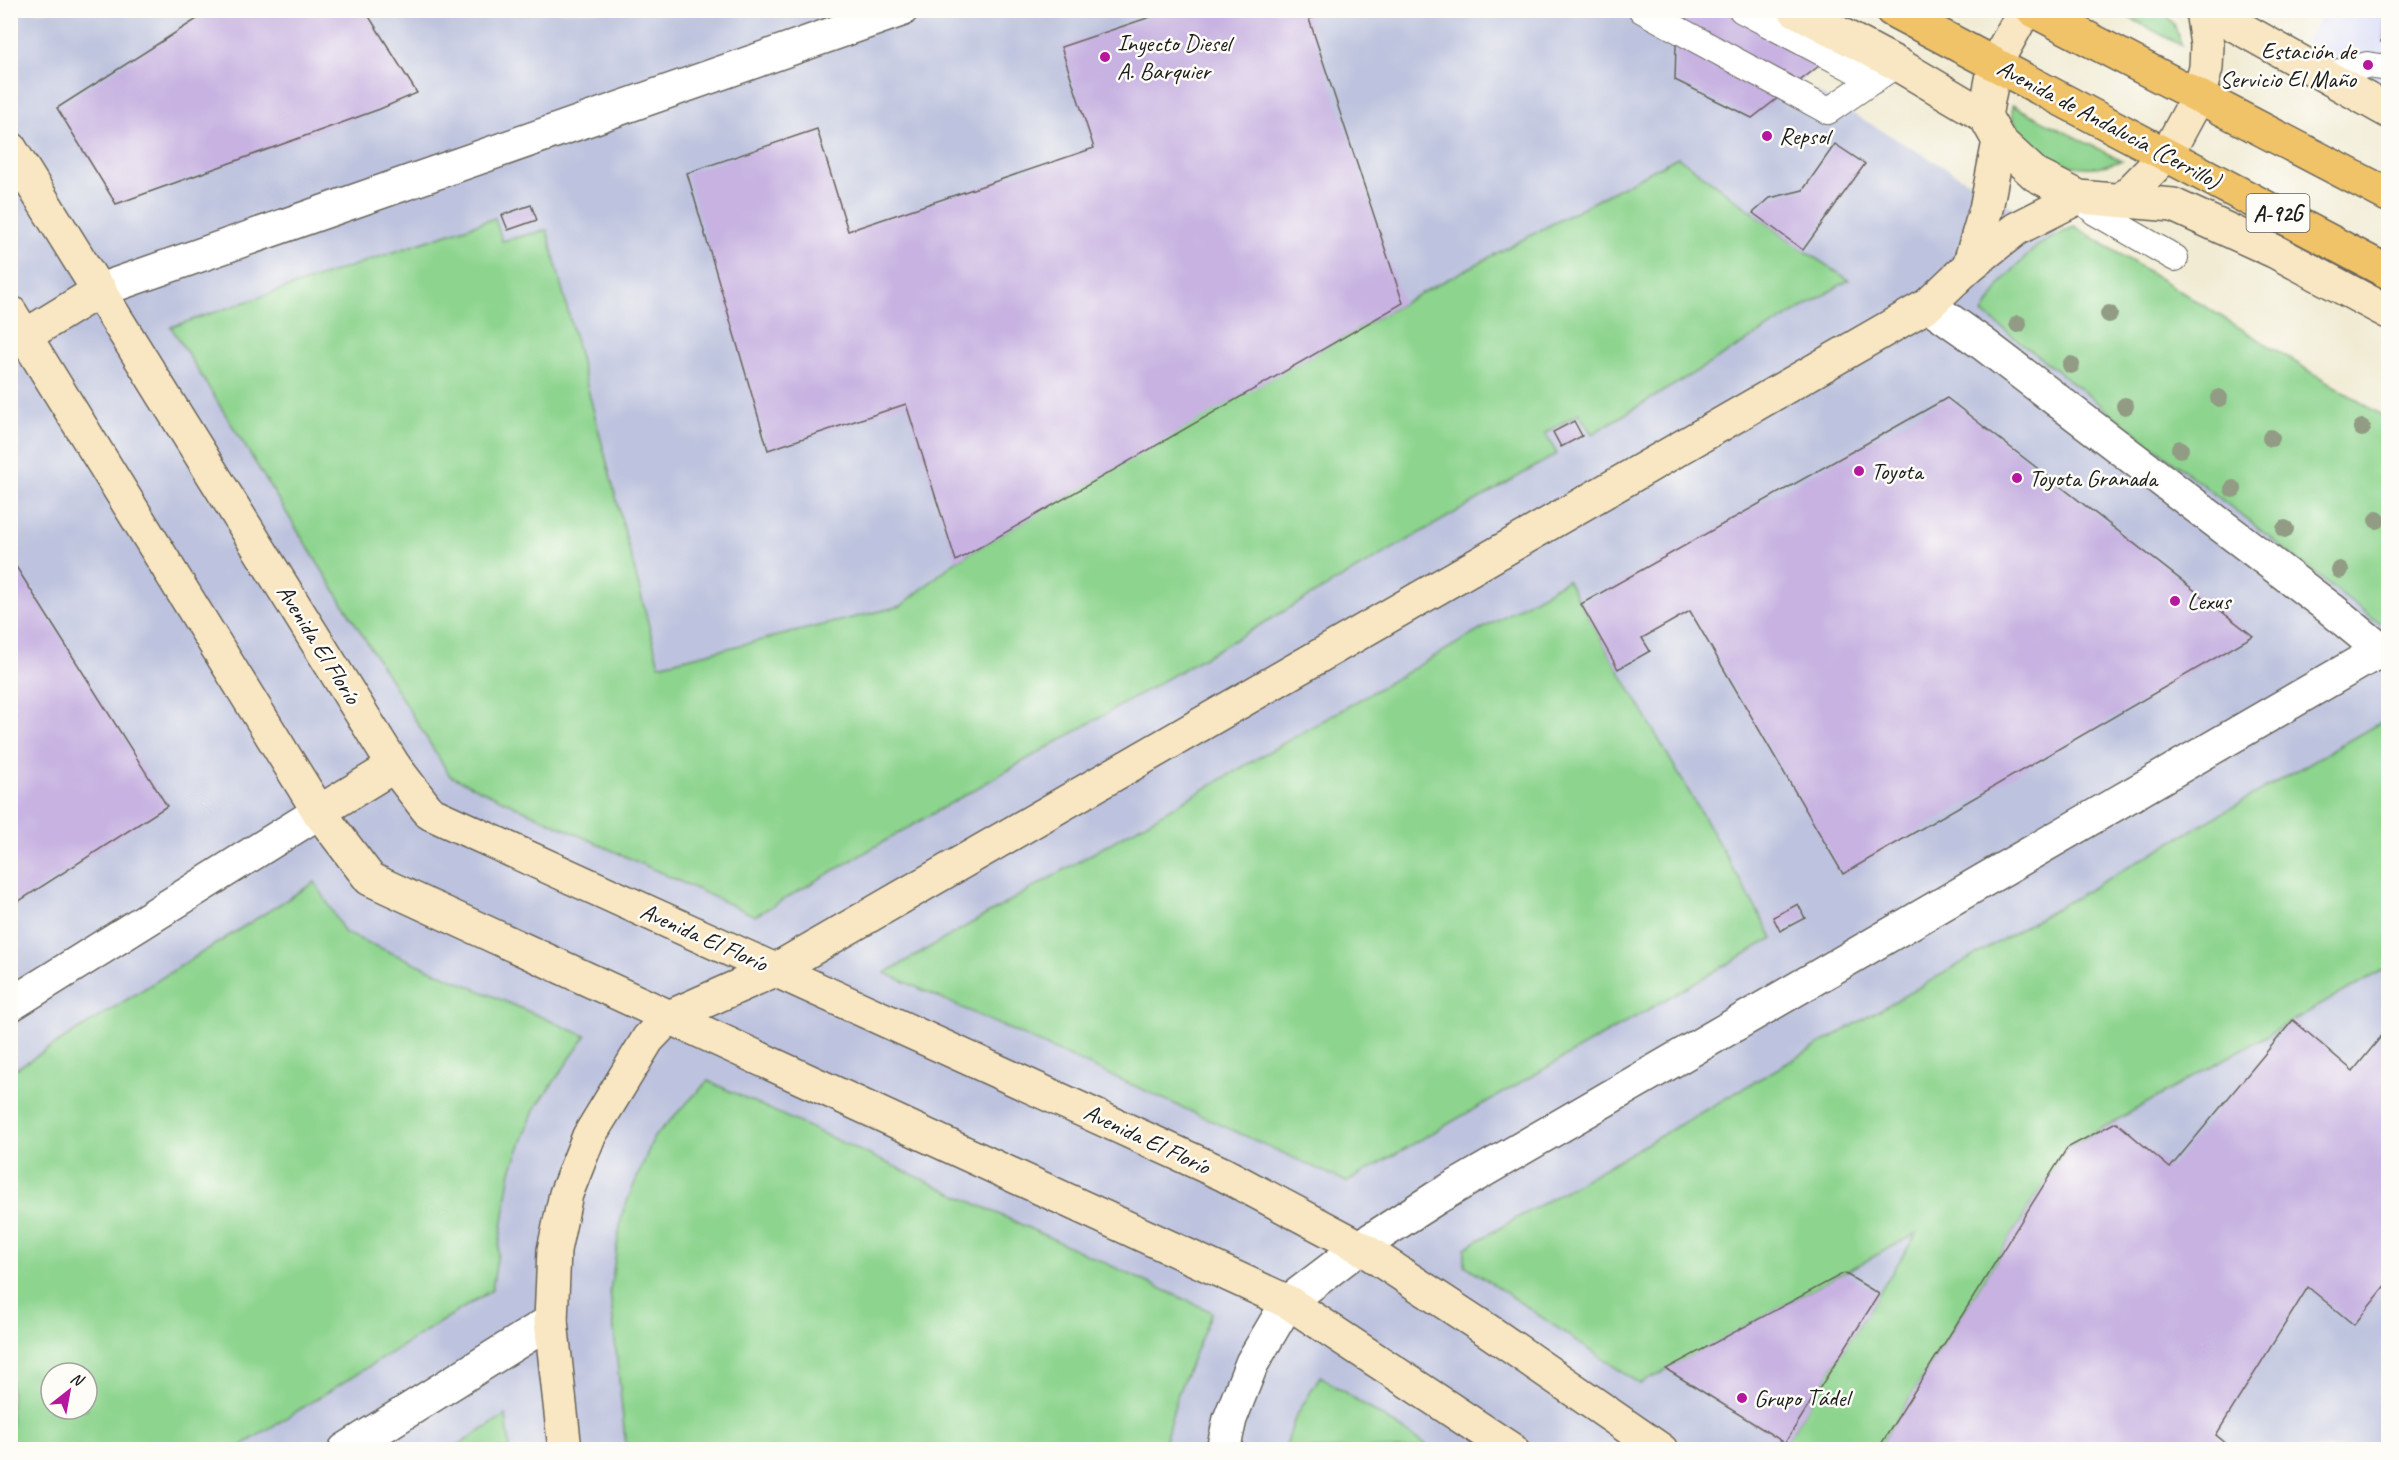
<svg xmlns="http://www.w3.org/2000/svg" width="2399" height="1460" viewBox="0 0 2399 1460" font-family="Caveat,sans-serif">
<rect width="100%" height="100%" fill="#fdfcf7"/>
<filter id="ink" filterUnits="userSpaceOnUse"><feTurbulence type="fractalNoise" baseFrequency=".0167" numOctaves="2"/><feDisplacementMap in="SourceGraphic" scale="12" xChannelSelector="R" yChannelSelector="G"/><feConvolveMatrix kernelMatrix="1 2 1 2 8 2 1 2 1" color-interpolation-filters="sRGB"/></filter>
<filter id="wash" filterUnits="userSpaceOnUse"><feTurbulence type="fractalNoise" baseFrequency=".008" numOctaves="4" result="noise"/><feDisplacementMap in="SourceGraphic" scale="24" xChannelSelector="R" yChannelSelector="G"/><feGaussianBlur stdDeviation="1.35" result="paint"/><feColorMatrix in="noise" values="0 0 0 0 0 0 0 0 0 0 0 0 0 0 0 0 0 1.4 0 .05"/><feComposite in="paint" operator="in"/></filter>
<g filter="url(#wash)">
<rect width="100%" height="100%" fill="#f1ebd3"/>
<path fill="#d4d8f9" d="M2371 10 2388 12V88L2305 42 2324 11Z"/>
<path fill="#bdc3de" fill-rule="evenodd" d="M10 11H1678L2089 252 2388 449V1449H11ZM51 1373H87V1409H51Z"/>
<g fill="#8dd48e" stroke="#547855" stroke-width="1.5" fill-rule="evenodd">
<path d="M2117 11H2162L2174 24 2182 46Z"/>
<path d="M2012 105 2122 161C2113 163 2103 167 2094 167 2064 170 2029 150 2015 124 2012 119 2012 111 2012 105Z"/>
<path d="M1678 157 1803 250 1849 280 1592 434 1579 413 1545 433 1557 454 755 916 450 776 171 327 495 218 502 241 547 230 659 665 901 606 956 561 1184 428 1403 303Z"/>
<path d="M2074 226 2388 419V630L1983 313 2004 279 2037 246Z"/>
<path d="M1567 580 1773 938 1347 1182 885 973Z"/>
<path d="M2388 718V967L2067 1148 1878 1449H1781L1917 1233 1640 1384 1465 1265V1248Z"/>
<path d="M315 882 345 933 586 1036 534 1110 511 1171 492 1290 236 1449H11V1072ZM51 1373H87V1409H51Z"/>
<path d="M708 1081 1212 1312 1178 1393 1163 1449H626L610 1291 622 1214 654 1137Z"/>
<path d="M1320 1376 1432 1449H1285L1295 1418Z"/>
<path d="M506 1415 510 1449H452Z"/>
</g>
<g id="blocks">
<g fill="#c7b2e1">
<path d="M211 10H365L417 93 380 109 116 204 57 108Z"/>
<path d="M1171 10H1335L1309 19 1403 303 956 561 906 404 768 450 687 173 817 129 848 231 976 188 1094 148 1061 47Z"/>
<path d="M1677 10H1730L1828 59 1752 118 1675 80Z"/>
<path d="M2384 13H2388V42H2381Z"/>
<path d="M1835 144 1865 164 1803 250 1753 213 1770 198 1803 190Z"/>
<path d="M531 205 537 220 508 230 502 215Z"/>
<path d="M1947 398 2253 636 1843 874 1690 611 1642 638 1650 651 1618 669 1581 604Z"/>
<path d="M1574 421 1582 436 1561 447 1553 432Z"/>
<path d="M10 557 167 806 10 907Z"/>
<path d="M1798 904 1805 918 1780 931 1773 917Z"/>
<path d="M2293 1020 2353 1071 2388 1028V1283L2354 1325 2308 1287 2216 1435 2233 1449H1878L2067 1148 2116 1122 2170 1168Z"/>
<path d="M1844 1273 1879 1294 1785 1443 1666 1369Z"/>
</g>
</g>
</g>
<g filter="url(#ink)">
<use href="#blocks" fill-opacity="0" stroke="#67645c" stroke-width="1.5"/>
<g fill="none" stroke-linecap="round" stroke-linejoin="round">
<g stroke="#67645c" stroke-width="28">
<g id="lane">
<path d="M1642 10 1828 111 1897 64"/>
<path d="M1742 10 1874 80"/>
<path d="M2327 75 2367 65 2388 68"/>
<path d="M2079 197 2095 212 2175 258"/>
</g>
</g>
<g stroke="#67645c" stroke-width="36">
<g id="street">
<path d="M100 290 901 10"/>
<path d="M1928 305 1982 343 2331 609 2388 656"/>
<path d="M10 1005 319 812"/>
<path d="M345 1450 551 1321"/>
<path d="M1223 1450 1230 1419 1252 1363 1288 1302 1360 1247 1436 1198 2381 650"/>
</g>
</g>
<g stroke="#67645c" stroke-width="36">
<g id="secondary">
<path d="M1795 10 1897 64 1985 116 1999 141 2036 175 2079 197 2173 205 2274 251 2388 312"/>
<path d="M2208 10 2388 111"/>
<path d="M1985 116 1995 64 2025 10"/>
<path d="M10 148 394 766 430 813 1223 1174 1360 1247 1490 1332 1661 1450"/>
<path d="M2122 200 2167 154 2198 97 2206 68 2207 45 2202 10"/>
<path d="M1969 266 1986 209 1999 141"/>
<path d="M10 312 319 812 370 879 1288 1302 1512 1450"/>
<path d="M25 336 100 290"/>
<path d="M319 812 394 766"/>
<path d="M565 1450 551 1321 554 1250 566 1194 589 1136 648 1039 669 1017 775 970 1928 305 1969 266 2016 229 2079 197"/>
</g>
</g>
<g stroke="#67645c" stroke-width="36">
<g id="highway">
<path d="M1892 10 2388 272"/>
<path d="M2033 10 2388 195"/>
</g>
</g>
<use href="#lane" stroke="#fff" stroke-width="26"/>
<use href="#street" stroke="#fff" stroke-width="33"/>
<use href="#secondary" stroke="#f9e7c3" stroke-width="33"/>
<use href="#highway" stroke="#f1c369" stroke-width="33"/>
</g>
<g fill="#929c84">
<circle cx="2109" cy="314" r="9"/>
<circle cx="2018" cy="324" r="9"/>
<circle cx="2071" cy="365" r="9"/>
<circle cx="2219" cy="398" r="9"/>
<circle cx="2125" cy="406" r="9"/>
<circle cx="2362" cy="428" r="9"/>
<circle cx="2271" cy="438" r="9"/>
<circle cx="2180" cy="449" r="9"/>
<circle cx="2233" cy="489" r="9"/>
<circle cx="2377" cy="520" r="9"/>
<circle cx="2285" cy="529" r="9"/>
<circle cx="2340" cy="570" r="9"/>
</g>
</g>
<g fill="#b5179e" stroke="#fdfcf7" stroke-width="2">
<circle cx="1105" cy="57" r="6"/>
<circle cx="2368" cy="65" r="6"/>
<circle cx="1767" cy="136" r="6"/>
<circle cx="1859" cy="471" r="6"/>
<circle cx="2017" cy="478" r="6"/>
<circle cx="2175" cy="601" r="6"/>
<circle cx="1742" cy="1398" r="6"/>
</g>
<g text-anchor="middle" stroke-width="5" stroke-linejoin="round" paint-order="stroke">
<rect fill="#fdfcf7" stroke="#605f5e" stroke-width="1.5" x="2246.5" y="194" width="63" height="38" rx="4.5"/>
<g font-size="22" font-weight="bold" fill="#1c1c1c">
<text x="2278" y="221">A-92G</text>
</g>
<g font-size="24" fill="#1c1c1c" stroke="#fdfcf7" text-anchor="start">
<text x="1117" y="51">Inyecto Diesel<tspan x="1117" dy="28">A. Barquier</tspan></text>
<text x="2356" y="59" text-anchor="end">Estación de<tspan x="2356" dy="28">Servicio El Maño</tspan></text>
<text x="1779" y="144">Repsol</text>
<text x="1871" y="479">Toyota</text>
<text x="2029" y="486">Toyota Granada</text>
<text x="2187" y="609">Lexus</text>
<text x="1754" y="1406">Grupo Tádel</text>
</g>
<g font-size="24" fill="#1c1c1c" stroke="#fdfcf7">
<text transform="translate(2109 124) rotate(28)" y="8">Avenida de Andalucía (Cerrillo)</text>
<text transform="translate(319 644) rotate(58)" y="8">Avenida El Florío</text>
<text transform="translate(704 937) rotate(24)" y="8">Avenida El Florío</text>
<text transform="translate(1147 1139) rotate(25)" y="8">Avenida El Florío</text>
</g>
</g>
<rect width="2399" height="1460" fill="none" stroke="#fdfcf7" stroke-width="36"/>
<g transform="translate(69 1391) rotate(31)"><circle r="28" fill="#fdfcf7" stroke="#a3a29f" stroke-width="1.5"/>
<path d="M0-4.5L10 22L0 15L-10 22Z" fill="#b5179e"/>
<text y="-9" font-size="16" font-weight="bold" text-anchor="middle" fill="#1c1c1c">N</text>
</g>
</svg>
